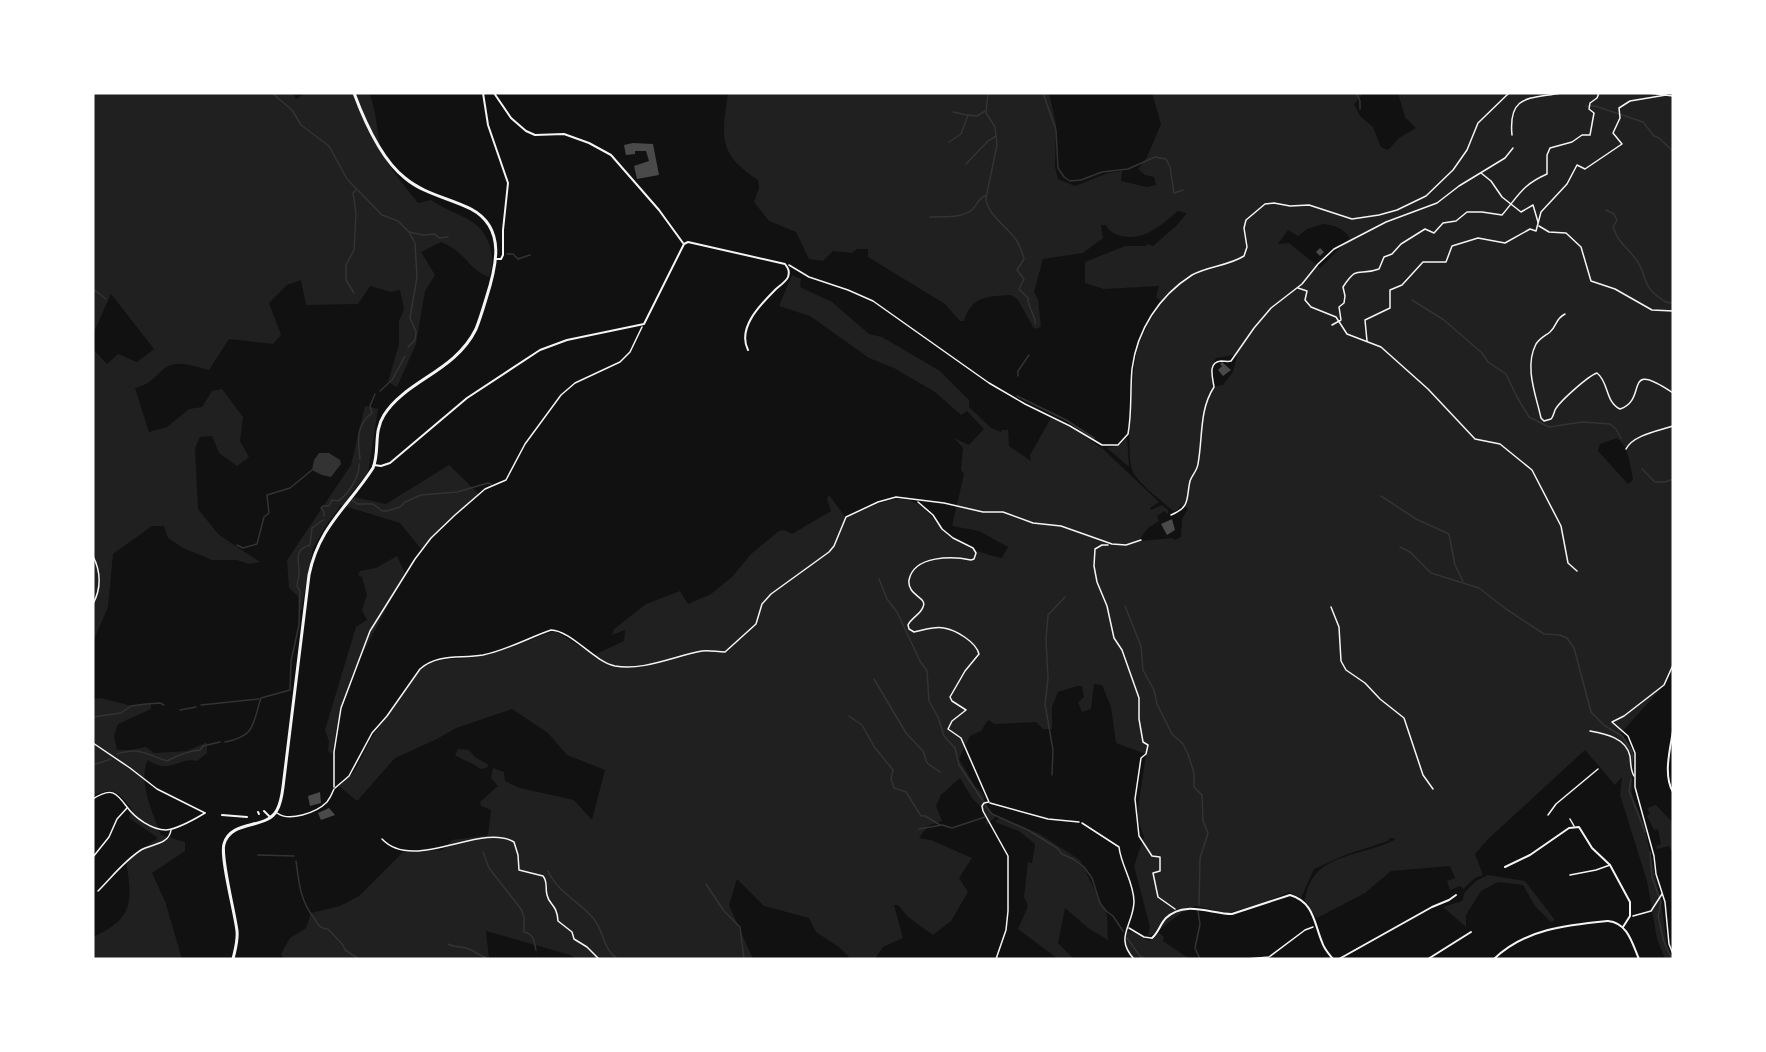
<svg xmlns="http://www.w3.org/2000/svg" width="1766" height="1052" viewBox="0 0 1766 1052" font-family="'Fira Sans Condensed',sans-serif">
<rect width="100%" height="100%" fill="#111"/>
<g fill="#202020" fill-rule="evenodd">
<path d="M93 93H293L296 99 306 93H369C377 111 376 129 381 148 386 166 407 188 418 203L431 200C452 215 481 217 489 244 493 256 493 265 489 277 471 270 468 259 454 249 451 246 445 244 441 242L421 252 435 275 425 291 416 344 397 387 388 382 399 344V321L404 309 400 290 391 292 370 286 358 304 306 305 301 280 287 285 269 303 281 335 273 344 229 339 209 370C197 367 183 361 171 365 157 370 156 383 135 388L149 432 167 427 189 409 202 407 212 391 222 389 243 417 240 441 249 457 237 466 219 453 212 436 200 437 195 448 198 509 219 535 260 562 249 564 237 560H212L183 548 168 538 164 526H152L113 554 108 607 93 642V349L107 364 118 354 137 362 154 349 111 294 93 334Z"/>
<path d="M728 93H1049L1056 124 1055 167 1058 179 1075 186 1108 173 1122 171 1121 181 1147 187 1156 185 1154 177 1145 175 1138 169 1147 157 1161 124 1152 93H1360L1362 95 1354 104 1360 116 1373 127 1381 147 1388 150 1399 138 1416 128 1405 117 1398 93H1556L1532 96 1533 97 1562 93H1673V667L1665 684 1621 733 1633 751 1632 794 1644 825 1661 902 1667 946 1673 959H1665L1657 939 1647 881 1620 795 1622 777 1615 785 1585 750 1487 840 1475 854 1483 875 1475 878 1463 889 1461 886 1450 890 1447 881 1455 878 1450 866 1391 871 1365 893 1317 918 1305 901C1311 851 1362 858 1396 839L1390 838 1388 841 1345 855 1314 869 1301 898 1289 892 1259 905 1227 913 1196 906 1181 913 1154 934 1148 936 1150 927 1134 866 1144 837 1137 816 1146 754 1116 743 1111 707 1102 685 1094 684 1091 709 1082 712 1078 702 1084 697 1082 686H1077L1058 692 1052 707V729H1043L1036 722 995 724 988 720 981 731 970 736 959 759 975 786 983 794 988 809 996 817 986 825V815L981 807 972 798 960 778 941 795 936 806 942 821 928 826 919 838 931 840 972 858 959 878 968 892 951 921 933 935 908 917 898 905H894L903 938 883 947 875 959H851L839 947 816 932 809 918 764 906 737 879 729 905 753 959H576L570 955 486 931 489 959H284L281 954 290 938 306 928 311 913 340 906 359 896 403 852 443 850 452 840 488 835 491 810 481 806 480 802 498 786 491 778 493 768 504 772 505 781 520 788 574 800 592 820 605 770 567 755 548 733 512 709 456 728 437 739 395 758 357 801 339 786 354 772 372 737 420 670C435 657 450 660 469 658 499 655 526 640 555 631L594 655 624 641 625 630 612 635 614 629 646 604 680 591 688 604 711 594 732 577 751 554 779 531 784 530 792 534 831 511 827 499 829 495 846 518C862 511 881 500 899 499 924 498 933 523 950 536 966 548 983 554 1002 558L1008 547 979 531 952 526 964 474 961 470 963 448 954 438 969 445 984 429 967 411 961 415 935 392 894 368 869 358 810 316 779 306 792 275 801 279 800 287 832 302 869 334 882 337 940 371 969 400V407L991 428 1001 432 1002 430H1008L1009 446 1031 461 1030 455 1051 418 1075 430 1103 449 1159 502 1150 508 1151 510 1162 505 1168 510V515L1165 511 1157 516 1159 521 1148 528 1140 539 1141 541 1172 538 1175 540 1181 537 1182 519 1188 509 1185 506 1181 509 1182 504 1176 511H1173C1162 501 1140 485 1133 472 1125 457 1132 376 1136 356 1140 336 1151 319 1162 302L1156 297 1159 286 1104 289 1085 283V262L1125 246H1146L1147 244 1153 246 1176 226 1187 213 1178 211C1160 226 1145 241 1121 236 1113 234 1109 231 1106 225H1101L1103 238 1083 253 1043 259 1034 292 1038 300 1041 327 1034 329 1018 300 1011 295C989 296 971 296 964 321H960L945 304 868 257V249H857L852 253 833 251 823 261 809 259 796 232 769 221 754 202 759 188 758 180C717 153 722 137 728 93ZM1323 224C1335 225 1343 228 1350 238L1320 268 1289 243 1278 244 1288 230 1298 236 1307 229ZM1234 355 1237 357 1233 372 1223 385 1213 387C1212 375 1209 370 1216 358ZM1617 438C1628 446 1631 467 1633 480L1628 484 1598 451 1600 444Z"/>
<path d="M365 406 378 409 368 473 349 496 386 504 449 465 479 494 445 523 422 550 400 523 341 505 325 527 313 548 301 611 299 610 298 596 289 588 287 560 351 465Z"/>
<path d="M1127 438 1129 466V467L1107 448 1120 445Z"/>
<path d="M397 556 405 573 355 668 341 707 332 754 328 751 329 741 325 730 356 627 367 620 362 610 367 595 362 577 358 575 360 571 376 568Z"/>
<path d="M101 698 132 706 151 703V709L118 724 114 736 117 750H131L146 747 154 753 187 751 207 742V753L197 761C179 756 170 776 148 760 137 780 154 816 161 835L185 842V851L152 873 165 901 182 959H93V937C135 918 132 901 126 860L158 838 129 818 132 809C119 793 114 785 93 796V699Z"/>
<path d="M458 749 469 750 475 757 489 765 486 768 480 769C473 762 463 761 455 755Z"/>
<path d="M1656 805 1673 823V854L1669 846 1657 849 1656 846 1661 844 1658 829 1654 830 1647 816 1650 814 1647 808Z"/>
<path d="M999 818 1038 833 1080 860 1107 915 1108 940 1088 928 1065 908 1058 943 1073 958 1058 959 1018 929 1028 906 1024 897 1028 862 1032 863 1035 844 1019 831 995 822Z"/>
<path d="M1488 875 1525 881 1555 920 1551 922 1535 906 1523 885 1498 882 1481 891 1466 915V927L1443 907 1462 901 1465 892 1476 881Z"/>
<path d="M1127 932H1133L1149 941 1159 933 1164 937 1163 941 1185 956 1195 959H1134C1126 950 1121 943 1127 932Z"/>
</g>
<path fill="#333" d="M319 453H329L340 460 341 464 331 477 322 475 312 470 314 460Z"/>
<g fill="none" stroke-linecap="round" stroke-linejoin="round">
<g stroke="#333" stroke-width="1.5">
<path d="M272 93 292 110 301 125 329 146 347 179 382 215 398 221 409 232 415 243 417 277 410 318 416 332 415 340 408 347"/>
<path d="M988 93 986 113 995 127 997 145 986 198C987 214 1004 224 1014 237 1019 243 1022 251 1024 259L1017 270 1024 279 1019 289 1028 298C1028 309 1036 315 1035 324"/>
<path d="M1043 93 1056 130 1058 168 1064 177 1070 181 1081 180 1102 172 1128 169 1155 157 1166 159 1170 167 1174 193 1183 190"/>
<path d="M1356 93 1360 101V109"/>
<path d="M1586 106H1595L1643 122 1654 136 1659 138 1673 151"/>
<path d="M953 112 967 115"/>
<path d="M949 142 961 134 968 115 977 116 985 111"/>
<path d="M966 164 988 141 996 136"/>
<path d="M1606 210 1614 214 1617 220 1613 227C1619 244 1625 245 1635 258 1647 272 1640 284 1660 298 1665 302 1667 303 1673 303"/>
<path d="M930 217C943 216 962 219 973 209 978 203 978 199 986 195"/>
<path d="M409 232 423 235 435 234 439 238 448 237"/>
<path d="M507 254H513L518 259 530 255"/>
<path d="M93 289 106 299"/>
<path d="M354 293 346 280V265L354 250 356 213 353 193 356 190"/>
<path d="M1412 300 1444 320 1482 353 1488 362 1506 374 1517 397 1529 417 1549 427 1582 422 1610 424 1616 429 1621 438"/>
<path d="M1018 376V371L1029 355"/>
<path d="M380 391 392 380 405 356"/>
<path d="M1017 396 1066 420 1094 438"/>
<path d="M360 459C358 441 355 426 372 413L370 406 375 394"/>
<path d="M1642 469 1655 482H1665L1673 479"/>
<path d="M1381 496 1416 519 1449 534 1455 565 1463 581"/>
<path d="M352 500 357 504H373L382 511H387L400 507 405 502 421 495 457 492 488 483 491 484"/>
<path d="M324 516V512L321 508 323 506H329L332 500 338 501C348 495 360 476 359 464"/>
<path d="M237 545 243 548 257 544 264 517 269 513 267 495 290 488 312 470"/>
<path d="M1400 547 1410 552 1431 573 1479 588 1506 609 1544 634 1560 635 1567 638 1574 648 1591 712 1605 726 1622 736 1630 748 1633 755 1632 761"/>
<path d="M879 579 887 599 897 612 920 661 927 671 929 701 938 717 944 736 955 748 959 765 983 801"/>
<path d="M1125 606 1141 646 1143 670 1154 690 1157 704 1172 734 1183 744 1188 754 1194 773V787L1202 795 1203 821 1208 833 1200 858 1199 905"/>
<path d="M874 679 906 733 923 751 927 763 940 772"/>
<path d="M201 705 259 699"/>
<path d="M180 710 196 707"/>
<path d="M849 716 862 725 875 748 893 770 891 779 894 788 906 792 921 816H925L940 825"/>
<path d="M93 717 121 713 131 706 146 704 160 703 164 705"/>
<path d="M225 742C256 736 252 725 261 698L290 690 291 661 299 625 300 591 297 586C297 583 298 579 299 576 300 562 292 550 310 545L312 528 323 520"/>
<path d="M117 754C142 747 144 754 167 761 176 756 190 751 200 750L203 746 220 742"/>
<path d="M93 765 111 759"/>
<path d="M1052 775 1053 750 1045 704 1048 679 1046 639 1048 615 1065 597"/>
<path d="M1631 779 1629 791 1645 832"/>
<path d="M985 805 992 814 1028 830 1057 848 1062 854 1073 859 1084 867 1092 878 1100 903 1106 911 1113 916 1123 931"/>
<path d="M919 829 942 825 952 828 985 817"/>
<path d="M483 852 489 868 521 909 524 917V932C534 934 534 941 536 950"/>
<path d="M1650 852 1652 877 1661 902 1658 916 1664 942 1672 959"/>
<path d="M258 855 294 856"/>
<path d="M296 861C299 883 300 900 314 918 318 924 319 929 328 929L343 945 345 950 359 959"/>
<path d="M548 871C558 893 579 901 594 919 604 932 603 950 618 959"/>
<path d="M706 884 724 911 740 927 744 959"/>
<path d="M1198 911 1200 924 1195 948 1200 959"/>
<path d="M1127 938 1140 956 1145 959"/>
<path d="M448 944C455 948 462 946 469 949 476 952 481 956 488 959"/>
<path d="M536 958 538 959"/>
</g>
</g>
<g fill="#4a4a4a">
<path d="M633 143 653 144 659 175 637 179 634 166 649 161 646 151H635V154L626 155 624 145Z"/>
<path d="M1320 248 1324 252 1320 256 1316 252Z"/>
<path d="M1222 362 1231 370 1223 376 1218 370 1222 366 1220 364Z"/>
<path d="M1172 519 1175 530 1167 535 1161 524Z"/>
<path d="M320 792 321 803 310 806 308 796Z"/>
<path d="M329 808 335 815 321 820 318 813Z"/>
</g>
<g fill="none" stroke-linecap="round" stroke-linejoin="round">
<g stroke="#f5f5f5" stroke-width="1.5">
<path d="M1649 93 1673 96"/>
<path d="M1512 135C1508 94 1530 99 1561 93"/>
<path d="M1481 173 1491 181 1502 197 1521 212 1533 205 1538 222"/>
<path d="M1539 226 1549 232 1566 233 1581 247 1591 281 1615 289 1652 310 1673 311"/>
<path d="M789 265 809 277 848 290 873 301 989 383 1025 404 1070 426 1102 445H1118L1128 434C1132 413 1130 391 1132 369 1137 330 1159 296 1192 275 1208 266 1228 266 1244 256L1247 247 1244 228 1246 220 1265 204 1274 203 1290 206 1309 205 1352 219 1379 215 1397 210 1426 196 1453 170 1467 150 1478 123 1509 93"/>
<path d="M1298 288 1307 291 1305 300 1311 307 1336 317 1347 334 1381 347 1428 389 1475 439 1500 444 1532 470 1561 526 1568 563 1577 571"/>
<path d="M1565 314C1555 319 1557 326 1550 332 1545 336 1540 338 1536 344 1524 367 1536 395 1541 418L1544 421 1551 419C1553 417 1554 413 1555 410 1559 402 1588 376 1597 373 1609 382 1605 402 1620 409 1649 400 1621 358 1673 393"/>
<path d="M1332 325 1341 320 1339 307 1344 303 1345 296 1343 287C1359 263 1358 277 1379 269L1384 257 1392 254 1401 244 1425 229 1434 233 1443 223 1456 221 1467 212H1482L1502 215C1519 195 1522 185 1547 174V155L1550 148 1572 142 1582 135H1590L1594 113 1589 109 1590 103 1597 98 1599 93"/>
<path d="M1367 341 1365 320 1390 308V290L1402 285 1423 262H1446L1452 246 1478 238 1505 243 1530 229 1536 231 1541 212 1567 184 1577 165 1585 169 1622 144 1613 133 1620 118 1619 108 1630 101 1666 95 1665 93"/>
<path d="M1626 449C1633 435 1658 431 1673 426"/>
<path d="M918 502 933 515 942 529 953 538 973 548 976 553 974 559 971 560C953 556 914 555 909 580 907 596 928 597 923 607 921 614 911 618 908 625L909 629 914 632C924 630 934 626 944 628 956 630 976 642 979 654L965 671 950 697 952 701 966 710 952 721 948 729 961 738 989 802 984 803 982 806 983 811 1008 856V911L1006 930 996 959"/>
<path d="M1171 515C1191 507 1186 498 1190 481 1192 475 1197 471 1198 464 1203 437 1199 410 1214 387 1213 379 1207 362 1221 361 1225 361 1228 362 1231 361L1254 328 1271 308 1302 284 1318 264 1334 249 1386 222 1437 203 1459 186 1505 158 1513 148"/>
<path d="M1108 545H1102L1095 549 1094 566 1097 582 1107 606 1114 638 1122 650 1139 698V719L1143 742 1148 745 1146 754 1141 758 1135 799 1139 836 1152 856 1160 857V871L1153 873 1158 897 1175 909"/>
<path d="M93 556C101 572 102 587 93 604"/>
<path d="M1331 607 1339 627 1341 661 1346 670 1365 683 1380 699 1404 718 1423 775 1433 789"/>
<path d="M1673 665 1664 685 1624 716 1612 722 1628 736 1635 753V787L1654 856 1656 874 1665 902 1669 944 1673 954"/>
<path d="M1590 731C1606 734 1626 738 1630 756 1631 763 1630 769 1634 776"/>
<path d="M93 743 130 768 157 789 205 813"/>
<path d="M334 787V752L341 708 370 631 415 559 431 538 455 515 485 489 506 480 525 444 561 395 575 383 620 362 630 352 642 327"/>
<path d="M335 788 349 776 372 733 387 716 420 669C438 653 461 659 483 655 507 650 528 638 551 630 572 631 593 661 615 666 644 671 674 656 702 651 710 650 717 652 725 652L756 624 762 604 771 594 829 552 834 546 846 517 878 502 896 497 944 503 983 512H1003L1033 523 1061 526 1112 544 1126 545 1141 540"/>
<path d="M93 799C111 787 116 792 127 807 135 818 152 830 166 830 178 829 195 819 205 813"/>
<path d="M990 803 1048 819 1079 822"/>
<path d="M1548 815 1556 804 1598 769"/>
<path d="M382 839C414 873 481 822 514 842L518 855 519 870 543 876C548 882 545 887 547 895 549 905 557 904 558 921L572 932 574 939 587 947 599 959"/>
<path d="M93 857 109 837 117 819 127 808"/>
<path d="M98 891C112 877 124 861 141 850 151 844 169 845 171 830"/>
<path d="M1633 916 1651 911 1662 894"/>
<path d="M1247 959 1269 957 1305 930 1313 927"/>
</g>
<g stroke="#f5f5f5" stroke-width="1.5">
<path d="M277 813C289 822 316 813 327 802 330 798 332 794 334 789"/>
<path d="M1570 819 1574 826"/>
<path d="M1082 823 1119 847C1121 866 1134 882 1134 902 1133 926 1114 937 1134 959"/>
<path d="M1570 875 1596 870 1610 865"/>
<path d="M1129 928 1144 937 1151 938"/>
</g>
<g stroke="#f5f5f5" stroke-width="2">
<path d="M483 93 488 125 508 183 503 230V255L501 259H496"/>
<path d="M494 93 511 118 526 131 535 135 564 134 589 143 611 155 659 210 683 243"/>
<path d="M374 465 381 466 390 463 467 398 540 350 567 340 644 324 684 244 688 242 785 264C788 268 790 271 788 277 786 282 779 286 775 290 760 305 737 328 748 350"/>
<path d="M1673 731C1670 750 1663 775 1673 792"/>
<path d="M264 811 270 817"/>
<path d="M258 812 259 814"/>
<path d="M222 815 247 817"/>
<path d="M1505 867 1530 855 1569 828 1579 827 1592 848 1610 865 1630 902V916L1623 927"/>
<path d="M1152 938C1159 932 1160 924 1166 918 1185 900 1211 914 1232 914L1290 895C1314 902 1314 923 1322 942 1324 949 1329 954 1333 959"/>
<path d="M1339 959 1432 907 1449 900 1456 895"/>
<path d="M1428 959 1471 932"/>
<path d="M1494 959C1525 929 1567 925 1608 921 1628 923 1632 943 1639 959"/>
</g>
<path stroke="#f5f5f5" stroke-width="3" d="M233 959C235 950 238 941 237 931 235 913 220 857 224 844 231 819 267 830 277 810 281 803 282 795 283 787L309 575C319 526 348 507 373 468 380 451 373 432 384 415 406 380 455 372 476 329 480 319 483 309 486 299 496 268 507 228 471 209 449 198 424 194 405 178 382 160 364 120 354 93"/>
</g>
<rect width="1766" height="1052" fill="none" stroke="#ffffff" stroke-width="189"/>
</svg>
